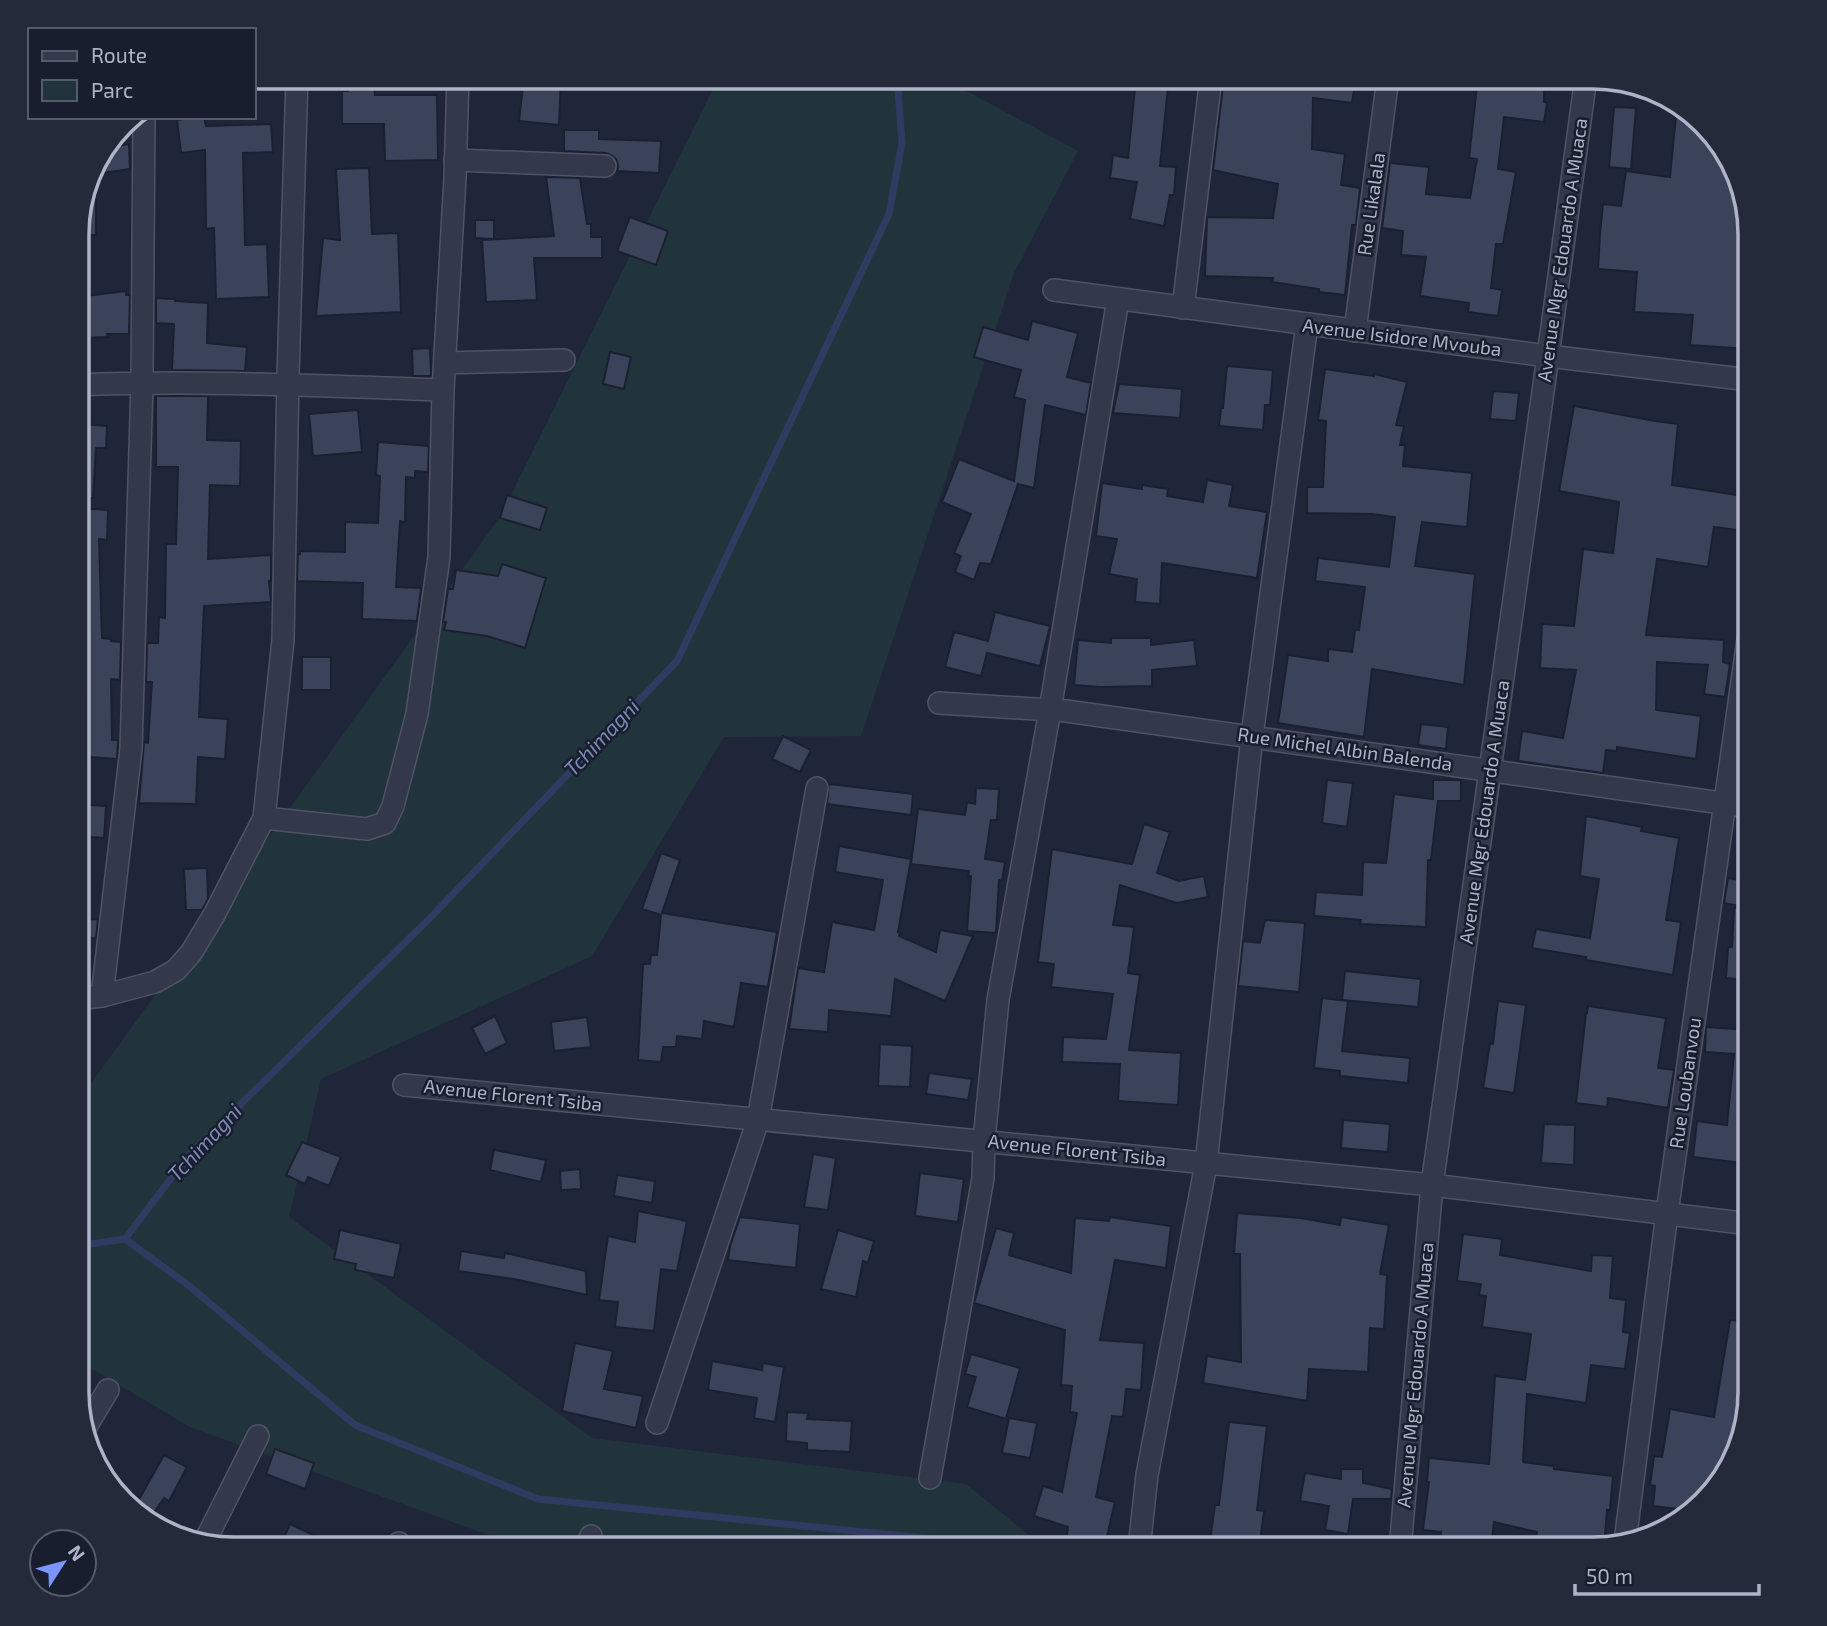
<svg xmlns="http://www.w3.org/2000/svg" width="1827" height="1626" viewBox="0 0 1827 1626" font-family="'Exo 2',sans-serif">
<rect width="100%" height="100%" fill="#20263a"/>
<path fill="#22343b" d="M719 77H959L957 86 1078 151 1014 273 861 736 724 737 592 956 321 1079 289 1217 592 1438 966 1484 1046 1549H583L497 1538 190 1427 77 1360V1103L500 517Z"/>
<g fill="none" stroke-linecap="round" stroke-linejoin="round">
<g stroke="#303b61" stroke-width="7">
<path d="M125 1239 188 1285 355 1425 538 1499 943 1540 956 1549"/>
<path d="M77 1246 125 1239 188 1156 429 919 677 661 889 214 902 143 897 77"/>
</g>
</g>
<g fill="#3b435b" stroke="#1b2031" stroke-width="2">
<path d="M348 77H373L375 95H437L438 160 385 161 384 124H342V91H348Z"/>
<path d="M524 77H561L559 125 519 121Z"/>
<path d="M1136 77H1169L1160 166 1176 167 1174 195H1170L1164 226 1130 219 1137 182 1110 178 1113 155 1128 158Z"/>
<path d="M1224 77H1356L1352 103 1313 98 1312 149 1345 154 1341 185 1360 188 1356 225H1352L1345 295 1319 292V289L1272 282 1273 278 1205 276 1207 217 1273 218 1278 184 1213 170Z"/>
<path d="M1478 77H1498V79L1529 82 1528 89H1544V102L1547 103 1544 122 1504 117 1498 169 1516 172 1503 244H1496L1491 288 1502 290 1498 316 1468 312 1469 303 1420 296 1426 257 1401 255 1403 231 1382 228 1390 163 1429 167 1426 194 1470 198 1477 159 1469 158Z"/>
<path d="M1677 105 1704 123 1738 174 1750 234V349L1690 345 1693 315 1634 312 1637 272 1598 269 1600 234 1603 204 1621 206 1626 171 1670 177Z"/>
<path d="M1614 107 1636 108 1631 169 1609 167Z"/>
<path d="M197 117H204L206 126 271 124 273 152 243 153 245 245 267 244 269 297 216 299 214 228 206 229 205 150 181 153 177 120Z"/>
<path d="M564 130H599V139L661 141 659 173 617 171 618 166 616 159 611 155 606 153 564 151Z"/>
<path d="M129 144 130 169 90 175 93 165 106 148Z"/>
<path d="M369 168 372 234 398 233 401 312 316 316 323 238 340 240 336 169Z"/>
<path d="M90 177 96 178V235H77V223Z"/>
<path d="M546 177 580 178 587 224H591V237H602V258H534L537 300 486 302 482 240 554 236Z"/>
<path d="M630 217 668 231 656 265 617 251Z"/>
<path d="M475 220H494V239L475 238Z"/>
<path d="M126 291V295H130L129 334H107L108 337 77 338V297Z"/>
<path d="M156 298 175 299V301L208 303 207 343 247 347 245 371 172 370 174 324 156 323Z"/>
<path d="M1032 321 1078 333 1067 377 1091 383 1086 415 1045 405 1034 488 1018 484 991 564 980 563 974 580 955 572 961 556 954 553 971 514 942 502 959 459 1014 481 1025 400 1014 397 1021 370 974 357 983 327 1028 340Z"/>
<path d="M430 348 431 376H413L412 349Z"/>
<path d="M610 352 631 357 624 389 603 384Z"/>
<path d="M1227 366 1273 370 1270 405H1265L1263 430 1219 426 1221 408H1223Z"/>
<path d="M1325 369 1374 376V374L1407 382 1396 425 1404 426 1400 445H1405L1403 466 1472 473 1467 527 1422 522 1415 566 1475 574 1464 685 1372 669 1364 737 1278 723 1288 655 1328 661V649L1352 652 1355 630H1359L1365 587 1315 581 1318 558 1389 567 1395 517 1372 514 1307 513V487H1323L1326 421 1318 420Z"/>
<path d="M1119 384 1182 389 1180 418 1113 413Z"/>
<path d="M1493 391 1519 393 1516 421 1490 419Z"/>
<path d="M156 396H208L207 440 241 441 240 486 210 485 208 559 271 555V581H269L271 602 204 606 199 717 228 719 225 759 198 757 196 804 139 803 144 742 148 743 152 682H146L147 643H158L159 617 165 618 166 544H176L178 467H156Z"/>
<path d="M1574 406 1655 421 1678 424 1672 485 1750 497V532L1714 527 1708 567 1657 559 1646 635 1724 640 1723 662 1730 664 1725 697 1704 694 1708 665 1657 662 1656 710 1701 716 1696 759 1617 747V751L1606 750 1603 773 1518 761 1522 731 1563 738 1576 670 1540 668 1542 624 1574 626 1583 549 1613 553 1619 502 1559 491Z"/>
<path d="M358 410 362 452 313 456 309 414Z"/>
<path d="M79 424 107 426 106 448H96L93 498H77Z"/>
<path d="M378 442 429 446 428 472 415 471V478L406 477 405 522 400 521 396 587 421 588 417 621 362 619 363 583 297 581 298 554H300V551L345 552V522L378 523 380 476 376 475Z"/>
<path d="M1207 480 1233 485 1229 506 1267 512 1257 578 1162 563 1160 604 1135 602 1137 579 1109 574 1117 539 1096 536 1102 483 1142 489V485L1168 489 1167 496 1203 502Z"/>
<path d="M507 495 547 508 540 530 500 518Z"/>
<path d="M77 508 108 510 107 540 99 539 102 638 111 639V641L121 642 120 680 111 679 112 740H118L117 759 77 756Z"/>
<path d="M502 564 546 578 525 648 487 636 444 630 446 622H443L448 589H453L456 570 498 576Z"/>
<path d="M995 612 1050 626 1040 666 987 653 981 676 945 667 954 632 988 641Z"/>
<path d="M1111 638H1151V645L1194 640 1197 666 1152 670V686L1100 687 1074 685 1078 640 1111 643Z"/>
<rect x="302" y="657" width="29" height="33"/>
<path d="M1421 724 1448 727 1446 749 1418 745Z"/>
<path d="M783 736 811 750 800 772 772 759Z"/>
<path d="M1327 780 1353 783 1347 827 1322 823Z"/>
<path d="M1433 780H1461V801H1438L1431 860H1428L1426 927 1360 924 1361 920 1314 916 1316 892 1362 895 1363 862 1386 863 1394 794 1433 799Z"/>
<path d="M829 784 913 794 911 815 827 804Z"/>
<path d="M976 788 999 789 997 820H991L985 859 1005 862 1002 881 999 880 996 933 967 931 971 876H968L969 871 911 864 918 809 965 815 967 802 975 804Z"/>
<path d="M77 804 106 806 104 838 77 836Z"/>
<path d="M1586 816 1642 827 1641 831 1679 838 1666 920 1681 922 1673 975 1586 960V957L1532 948 1536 929 1590 938 1599 879 1580 876Z"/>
<path d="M1144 824 1170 832 1157 873 1179 881 1204 876 1208 897 1177 903 1120 885 1113 925 1134 927 1128 973 1140 975 1129 1050 1181 1053 1178 1105 1118 1101 1120 1064 1062 1062 1063 1037 1106 1039 1113 994 1051 987 1054 964 1038 962 1052 849 1132 864Z"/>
<path d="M839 846 911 859 898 932H900L899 936 936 952 940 930 973 936 945 1001 895 979 891 1016 829 1010 828 1032 789 1029 798 968 824 972 832 922 874 930 883 880 835 872Z"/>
<path d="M661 853 680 860 662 913 777 932 768 987 741 983 734 1027 704 1021 702 1039 677 1036 676 1047H663L661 1062 638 1060 643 964H650L651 955H657L661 915 642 909Z"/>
<path d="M207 868 208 899 202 910H186L184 869Z"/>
<path d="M1728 878 1750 882V908L1724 903Z"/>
<path d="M1734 908H1750V980L1726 978 1728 947H1732Z"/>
<path d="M98 919 96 938 77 939V920Z"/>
<path d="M1265 920 1305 923 1299 992 1238 986 1243 941 1260 943Z"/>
<path d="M1345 971 1421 979 1418 1007 1342 1000Z"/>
<path d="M1322 998 1348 1001 1342 1051 1410 1058 1408 1083 1340 1076V1071L1314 1068Z"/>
<path d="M1498 1001 1526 1005 1514 1093 1483 1088 1490 1043 1493 1044Z"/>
<path d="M1588 1006 1666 1018 1658 1068 1674 1070 1668 1108 1608 1098 1607 1107 1576 1103 1586 1013H1587Z"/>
<path d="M495 1016 507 1043 485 1054 472 1028Z"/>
<path d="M587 1017 591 1047 554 1051 551 1022Z"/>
<path d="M1706 1027 1750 1030V1164L1693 1157 1697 1121 1727 1125 1734 1054 1705 1052Z"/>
<path d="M880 1044 912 1046 910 1087 878 1086Z"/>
<path d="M929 1073 972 1079 968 1100 926 1094Z"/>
<path d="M1343 1120 1390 1124 1388 1152 1341 1148Z"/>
<path d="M1544 1124 1575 1125 1574 1165 1541 1163Z"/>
<path d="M302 1142 341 1157 329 1186 308 1177 305 1184 286 1175Z"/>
<path d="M494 1150 546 1160 541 1182 490 1170Z"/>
<path d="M813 1154 836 1158 828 1210 804 1207Z"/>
<path d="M580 1169 581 1189 561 1190 560 1171Z"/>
<path d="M920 1173 964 1179 958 1222 915 1216Z"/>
<path d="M617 1175 655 1181 652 1203 614 1196Z"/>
<path d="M638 1211 687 1221 677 1271 661 1269 654 1331 615 1327 618 1302 599 1300 608 1236 635 1242Z"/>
<path d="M1237 1213 1301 1218 1340 1225 1341 1217 1389 1225 1380 1274 1387 1275 1384 1329 1370 1328 1368 1372 1309 1369 1307 1401 1203 1383 1207 1356 1241 1362 1240 1254H1234Z"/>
<path d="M740 1217 800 1224 796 1268 728 1260 730 1246Z"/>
<path d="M1110 1217 1171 1226 1166 1268 1115 1260 1100 1340 1144 1343 1141 1390 1126 1389 1123 1417 1112 1416 1096 1497 1115 1502 1104 1549H1065L1068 1527 1034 1516 1043 1486 1062 1492 1077 1413 1070 1412 1072 1386 1061 1385 1065 1330 974 1303 996 1228 1014 1233 1009 1255 1071 1273 1075 1218 1109 1221Z"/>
<path d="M340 1230 401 1244 394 1278 355 1270 356 1264 334 1259Z"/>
<path d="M838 1230 874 1241 868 1263 863 1261 856 1297 821 1289Z"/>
<path d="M1463 1234 1502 1239 1500 1255 1591 1271 1592 1255 1613 1256 1610 1298 1626 1300 1623 1332 1630 1333 1625 1369 1591 1365 1586 1403 1527 1394 1523 1462 1554 1466V1469L1613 1476 1610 1510H1607L1604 1547 1593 1549H1534L1537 1532 1494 1522 1492 1539 1489 1538 1487 1549H1439L1441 1532 1423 1530 1429 1482H1427L1429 1458 1489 1464 1495 1376 1525 1380 1531 1334 1482 1327 1486 1296 1479 1295 1481 1284 1457 1281Z"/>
<path d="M461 1251 504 1258 505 1253 586 1271 587 1295 514 1279 458 1271Z"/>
<path d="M1730 1320 1750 1322V1402L1738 1452 1704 1503 1675 1522 1678 1509 1653 1506 1655 1486 1650 1485 1654 1456 1662 1457 1670 1409 1714 1417Z"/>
<path d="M575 1343 613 1351 604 1389 643 1396 636 1428 562 1411Z"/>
<path d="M971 1354 1020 1368 1006 1419 967 1407 976 1377 965 1374Z"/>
<path d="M712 1361 762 1370 763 1363 784 1367 775 1422 754 1418 757 1398 708 1390Z"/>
<path d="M787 1412 808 1413 807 1419 852 1421 850 1452 807 1450V1443L786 1441Z"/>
<path d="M1009 1418 1037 1423 1030 1458 1002 1453Z"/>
<path d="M1229 1422 1267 1426 1257 1510 1264 1511 1259 1549H1210L1209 1547 1215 1505H1219Z"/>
<path d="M275 1449 314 1463 305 1489 266 1474Z"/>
<path d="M164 1455 187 1467 169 1501 164 1498 149 1520 133 1510Z"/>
<path d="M1341 1469H1363V1483L1392 1489 1391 1499H1353L1348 1534 1325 1530 1329 1506 1300 1501 1305 1473 1341 1479Z"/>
<path d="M290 1524 343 1549H279Z"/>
</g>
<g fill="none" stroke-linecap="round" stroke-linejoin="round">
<g stroke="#4e5365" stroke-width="24">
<g id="minor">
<path d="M455 160 605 166"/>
<path d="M1054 290 1548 356 1750 380"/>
<path d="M1183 308 1211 77"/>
<path d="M1355 331 1388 77"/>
<path d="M445 363 564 360"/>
<path d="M77 385C199 380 321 386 443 390"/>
<path d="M939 703 1066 711 1750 807"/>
<path d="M264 818 367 829 385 823 393 806 417 714 439 557 443 390 455 177 458 77"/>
<path d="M102 996 131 749 142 382 144 117"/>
<path d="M77 999 102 996 155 982 176 970 191 953 214 915 264 818 283 640 288 376 297 77"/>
<path d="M404 1085 1432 1185 1750 1224"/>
<path d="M657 1423 758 1120 817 788"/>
<path d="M84 1430 108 1390"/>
<path d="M930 1478 983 1178 984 1140 998 1000 1050 710 1118 299"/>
<path d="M1625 1542 1667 1213 1750 625"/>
<path d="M204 1543 258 1436"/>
<path d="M396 1549 399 1543"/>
<path d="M585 1549 591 1536"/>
<path d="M1139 1549 1147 1475 1206 1164 1252 736 1307 324"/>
<path d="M1400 1549 1432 1185 1548 356 1586 77"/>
</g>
</g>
<use href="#minor" stroke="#33394b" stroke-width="21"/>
</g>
<g text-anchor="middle" stroke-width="5" stroke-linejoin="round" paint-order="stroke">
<g font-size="19" fill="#aeb3c7" stroke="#191e2f">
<text transform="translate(1371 204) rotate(-82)" y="7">Rue Likalala</text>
<text transform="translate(1562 250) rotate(-82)" y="7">Avenue Mgr Edouardo A Muaca</text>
<text transform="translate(1402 337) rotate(7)" y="7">Avenue Isidore Mvouba</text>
<text transform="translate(1345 749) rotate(8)" y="7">Rue Michel Albin Balenda</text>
<text transform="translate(1484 812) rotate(-82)" y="7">Avenue Mgr Edouardo A Muaca</text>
<text transform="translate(1685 1083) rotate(-82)" y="7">Rue Loubanvou</text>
<text transform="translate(513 1095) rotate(6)" y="7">Avenue Florent Tsiba</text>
<text transform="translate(1077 1150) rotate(6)" y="7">Avenue Florent Tsiba</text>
<text transform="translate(1415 1375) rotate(-85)" y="7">Avenue Mgr Edouardo A Muaca</text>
</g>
<g font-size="21" font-style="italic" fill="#7b89b6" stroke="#191e2f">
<text transform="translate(602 738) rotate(-46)" y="7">Tchimagni</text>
<text transform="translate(205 1143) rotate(-47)" y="7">Tchimagni</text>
</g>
</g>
<path d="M0 0H1827V1626H0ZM234 89H1593A145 145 0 0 1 1738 234V1392A145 145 0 0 1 1593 1537H234A145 145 0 0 1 89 1392V234A145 145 0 0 1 234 89Z" fill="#252a3b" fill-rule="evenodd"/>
<path fill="none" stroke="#aeb3c7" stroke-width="3.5" d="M234 89H1593A145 145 0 0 1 1738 234V1392A145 145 0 0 1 1593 1537H234A145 145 0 0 1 89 1392V234A145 145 0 0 1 234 89Z"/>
<rect x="28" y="28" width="228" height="91" fill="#191e2f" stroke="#555a6c" stroke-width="2"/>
<rect x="42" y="51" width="35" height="10" fill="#33394b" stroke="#555a6c" stroke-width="2"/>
<text x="91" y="63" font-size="21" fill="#aeb3c7">Route</text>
<rect x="42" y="80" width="35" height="21" fill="#22343b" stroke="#555a6c" stroke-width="2"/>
<text x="91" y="98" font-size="21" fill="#aeb3c7">Parc</text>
<g transform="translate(63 1563) rotate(54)"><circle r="33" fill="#191e2f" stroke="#555a6c" stroke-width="2"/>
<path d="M0-5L12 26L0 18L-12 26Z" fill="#7b95ff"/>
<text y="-10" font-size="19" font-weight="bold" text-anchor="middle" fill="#aeb3c7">N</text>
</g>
<path d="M1575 1584v10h184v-10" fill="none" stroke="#aeb3c7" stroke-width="3.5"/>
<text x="1586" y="1584" font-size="21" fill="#aeb3c7" stroke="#191e2f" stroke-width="5" paint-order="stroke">50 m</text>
</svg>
